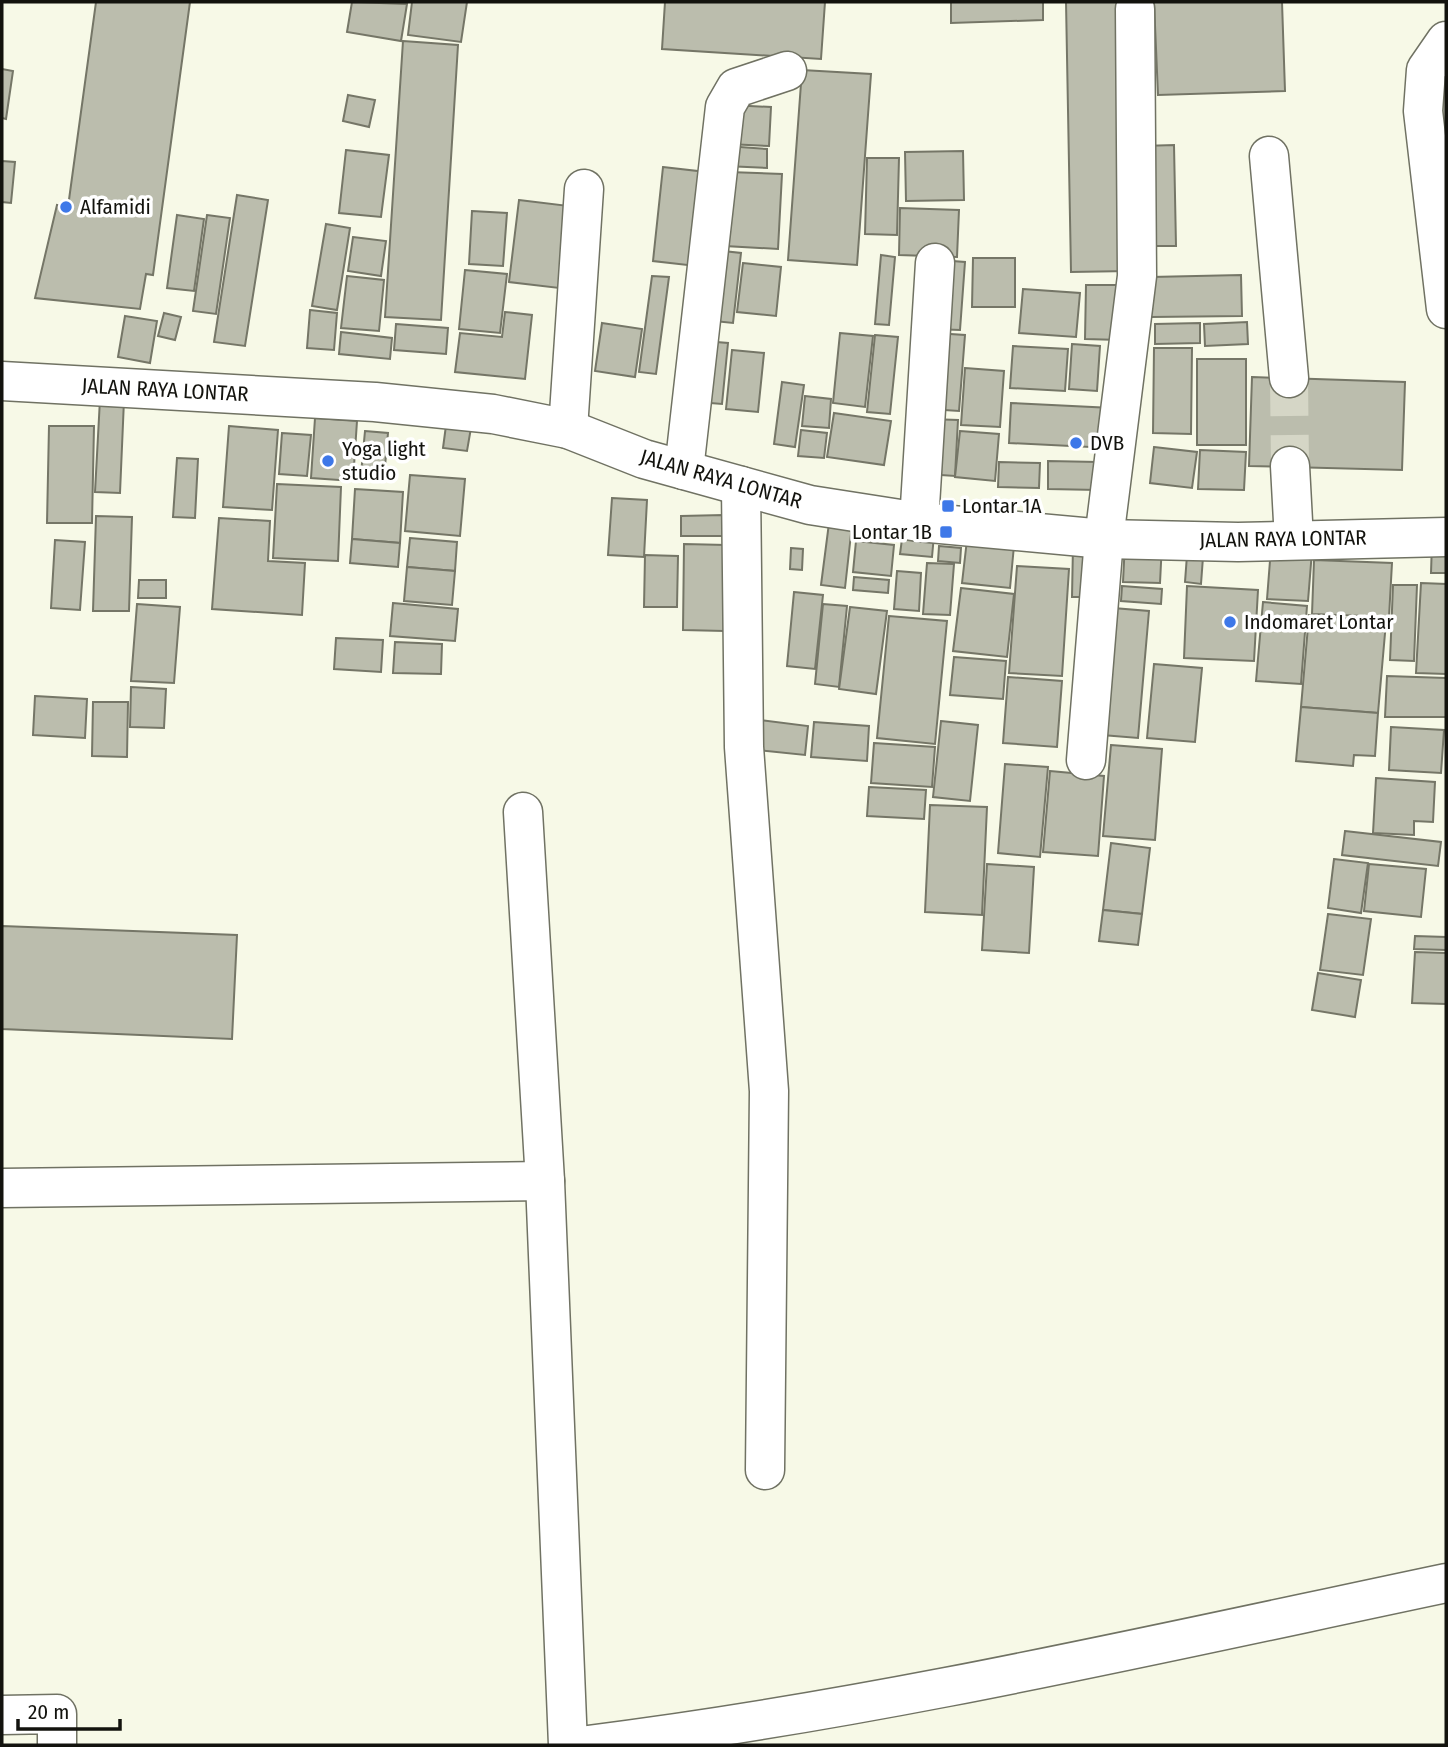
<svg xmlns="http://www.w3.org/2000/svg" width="1448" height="1747" viewBox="0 0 1448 1747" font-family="'Fira Sans Condensed',sans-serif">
<rect width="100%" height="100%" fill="#f7f9e7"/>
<g fill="#bbbdad" stroke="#757667" stroke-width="2">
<path d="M96 2H190L153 275 146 274 140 309 35 298 57 205 68 207Z"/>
<path d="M352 2 407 4 401 41 347 32Z"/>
<path d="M412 2H467L461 42 408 35Z"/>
<path d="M665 2H825L821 59 662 49Z"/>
<path d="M951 2H1043V20L951 23Z"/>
<path d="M1066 2H1125L1129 271 1071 272Z"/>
<path d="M1154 2H1282L1285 91 1158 95Z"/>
<path d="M403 41 458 45 441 320 385 317Z"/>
<path d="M2 69 13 71 6 119 2 118Z"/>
<path d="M802 70 871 74 857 265 788 260Z"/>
<path d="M1446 83V126L1443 127 1437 84Z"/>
<path d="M348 95 375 100 369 127 343 121Z"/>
<path d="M730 105 771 107 769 146 728 144Z"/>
<path d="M1174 145 1176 246H1144L1142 146Z"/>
<path d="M726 146 767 149V168L725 166Z"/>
<path d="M346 150 389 155 381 217 339 213Z"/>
<path d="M963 151 964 200 906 201 905 152Z"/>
<path d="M867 158H899L897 235 865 234Z"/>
<path d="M2 161 15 162 11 203 2 202Z"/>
<path d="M663 167 706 172 696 266 653 261Z"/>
<path d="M729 172 782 174 778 249 725 246Z"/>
<path d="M237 195 268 200 245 346 214 342Z"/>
<path d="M519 200 569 206 559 288 509 282Z"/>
<path d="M900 208 959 210 957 257 899 255Z"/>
<path d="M472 211 507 213 503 266 469 264Z"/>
<path d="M177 215 204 219 194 291 167 288Z"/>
<path d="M207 215 230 218 216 314 193 311Z"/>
<path d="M326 224 350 228 337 310 312 306Z"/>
<path d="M353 237 386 241 381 276 348 271Z"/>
<path d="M714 250 741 253 733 323 705 320Z"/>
<path d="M881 255 895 257 889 325 875 324Z"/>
<path d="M973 258H1015V307H972Z"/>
<path d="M939 260 965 262 960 330 934 329Z"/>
<path d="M743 263 781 267 776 316 737 312Z"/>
<path d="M465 270 507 274 500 333 459 329Z"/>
<path d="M1241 275 1242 316 1151 317V277Z"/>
<path d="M347 276 384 280 379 331 341 328Z"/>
<path d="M652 276 669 277 656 374 639 372Z"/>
<path d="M1086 285H1122L1120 340 1085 339Z"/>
<path d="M1023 289 1080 293 1076 337 1019 333Z"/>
<path d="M310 310 337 313 334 350 307 348Z"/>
<path d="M505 312 532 315 525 379 455 372 460 333 502 337Z"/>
<path d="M164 313 181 317 175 340 158 336Z"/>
<path d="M125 316 157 321 150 363 118 357Z"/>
<path d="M1247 322 1248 344 1205 346 1204 324Z"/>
<path d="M602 323 642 329 635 377 595 371Z"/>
<path d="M1200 323V343L1155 344V324Z"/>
<path d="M396 324 448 328 446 354 394 350Z"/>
<path d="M341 332 392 338 390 359 339 354Z"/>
<path d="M840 333 873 336 865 407 833 403Z"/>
<path d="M935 333 965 335 959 411 929 409Z"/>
<path d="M875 335 898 337 890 414 867 412Z"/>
<path d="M704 341 728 343 722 404 698 402Z"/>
<path d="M1072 344 1100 346 1097 391 1069 389Z"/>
<path d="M1013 346 1068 349 1065 391 1010 388Z"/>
<path d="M1154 348H1192L1191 434 1153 433Z"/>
<path d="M732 350 764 353 758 412 726 409Z"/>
<rect x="1197" y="359" width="49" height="86"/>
<path d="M965 368 1004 371 1000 427 961 425Z"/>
<path d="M1252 377 1405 382 1402 470 1249 466Z"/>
<path d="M782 382 804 385 795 447 774 444Z"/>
<path d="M805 396 831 399 829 428 802 426Z"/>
<path d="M100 399 124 400 120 493 95 492Z"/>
<path d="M1011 403 1112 408 1110 448 1009 443Z"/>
<path d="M834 413 891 421 884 465 827 457Z"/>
<path d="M315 418 357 421 353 481 311 478Z"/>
<path d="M447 418 472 422 467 451 443 448Z"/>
<path d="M929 419 958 420 955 476 926 474Z"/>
<path d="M49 426H94L92 523H47Z"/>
<path d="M229 426 278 430 272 510 223 507Z"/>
<path d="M801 430 827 433 824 458 798 456Z"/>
<path d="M365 431 388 433 384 477 361 474Z"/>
<path d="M960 431 999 434 995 481 955 477Z"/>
<path d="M282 433 311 435 307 476 279 474Z"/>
<path d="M1154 447 1197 452 1192 488 1150 483Z"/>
<path d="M1200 450 1246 452 1244 490 1198 489Z"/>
<path d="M177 458 198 459 195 518 173 517Z"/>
<path d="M1048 461 1098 462V490L1048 489Z"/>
<path d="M999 462 1040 463 1039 488 998 487Z"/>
<path d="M410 475 465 479 460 536 405 531Z"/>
<path d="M277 484 341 487 338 561 273 558Z"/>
<path d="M355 489 403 492 400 543 352 539Z"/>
<path d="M612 498 647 500 644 557 608 555Z"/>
<path d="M723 515V536H681V516Z"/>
<path d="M96 516 132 517 129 611H93Z"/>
<path d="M219 518 270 521 268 561 305 563 302 615 212 609Z"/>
<path d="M829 523 852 525 845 588 821 585Z"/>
<path d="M903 531 934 535 932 557 900 554Z"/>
<path d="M968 531 1015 535 1010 588 962 583Z"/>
<path d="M410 538 457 542 455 571 407 567Z"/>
<path d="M352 539 400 543 398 567 350 563Z"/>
<path d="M55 540 85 542 80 610 51 608Z"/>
<path d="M856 541 894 545 891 576 853 572Z"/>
<path d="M1125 542 1162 543 1160 583 1123 582Z"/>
<path d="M1432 542 1446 543V573H1431Z"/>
<path d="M684 544 726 545 724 631 683 630Z"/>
<path d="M939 546 961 548 960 563 938 561Z"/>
<path d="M1073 546H1095L1094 597H1072Z"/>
<path d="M791 548 803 549 802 570 790 569Z"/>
<path d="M1271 548 1312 551 1308 601 1267 599Z"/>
<path d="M645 555 678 556 677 607H644Z"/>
<path d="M1187 555 1203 557 1201 584 1185 582Z"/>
<path d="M1314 560 1392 563 1389 617 1312 614Z"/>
<path d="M927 563 954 564 950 615 923 614Z"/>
<path d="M1017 566 1069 569 1062 676 1009 673Z"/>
<path d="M407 567 455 571 452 605 404 601Z"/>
<path d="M897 571 921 573 919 611 894 609Z"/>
<path d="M854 577 889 580 888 593 853 590Z"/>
<path d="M139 580H166V598H138Z"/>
<path d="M1421 583 1446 584V674L1416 673Z"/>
<path d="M1393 585H1417L1414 661 1390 660Z"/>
<path d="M1122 586 1162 589 1161 604 1121 601Z"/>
<path d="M1187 586 1258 590 1254 661 1184 658Z"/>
<path d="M961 588 1014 594 1007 657 953 651Z"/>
<path d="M794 592 823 595 815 669 787 666Z"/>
<path d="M1263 602 1307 606 1301 684 1256 681Z"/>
<path d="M393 603 458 609 455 641 390 636Z"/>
<path d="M137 604 180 607 174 683 131 681Z"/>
<path d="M823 604 847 606 839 687 815 684Z"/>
<path d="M850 607 887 611 876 694 839 689Z"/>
<path d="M1101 607 1149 611 1138 738 1090 734Z"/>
<path d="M1309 615 1386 622 1378 713 1301 707Z"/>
<path d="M889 616 947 621 935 744 877 738Z"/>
<path d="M336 638 383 640 381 672 334 669Z"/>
<path d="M395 642 442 644 441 674 393 673Z"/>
<path d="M954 657 1006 661 1003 699 950 695Z"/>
<path d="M1154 664 1202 668 1195 742 1147 738Z"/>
<path d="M1387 676 1446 678V717H1385Z"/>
<path d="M1008 677 1062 681 1057 747 1003 743Z"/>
<path d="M131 687 166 689 164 728 130 727Z"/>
<path d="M35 696 87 699 85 738 33 735Z"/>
<path d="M93 702H128L127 757 92 756Z"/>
<path d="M1301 707 1378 713 1375 756 1354 755 1353 766 1296 761Z"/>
<path d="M760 720 808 726 805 755 757 750Z"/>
<path d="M941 721 978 725 970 801 933 797Z"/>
<path d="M814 722 869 726 867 761 811 757Z"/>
<path d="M1391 727 1444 730 1441 773 1389 770Z"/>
<path d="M874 743 935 747 932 787 871 783Z"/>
<path d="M1111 745 1162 749 1155 840 1103 836Z"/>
<path d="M1005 764 1048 767 1040 857 998 853Z"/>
<path d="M1050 771 1104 776 1098 856 1043 852Z"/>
<path d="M1376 778 1435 782 1433 822 1414 821V835L1373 833Z"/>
<path d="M869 787 926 790 924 819 867 816Z"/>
<path d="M930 805 987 807 982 915 925 912Z"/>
<path d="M1345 831 1441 842 1438 866 1342 855Z"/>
<path d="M1111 843 1150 848 1142 914 1103 910Z"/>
<path d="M1334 859 1368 863 1361 913 1328 908Z"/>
<path d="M987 864 1034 867 1029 953 982 950Z"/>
<path d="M1369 864 1426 869 1421 917 1364 911Z"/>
<path d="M1103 910 1142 914 1138 945 1099 941Z"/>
<path d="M1328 914 1371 919 1363 975 1320 970Z"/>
<path d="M2 926 237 935 232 1039 2 1029Z"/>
<path d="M1415 936 1446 937V950L1414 949Z"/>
<path d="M1415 952 1446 953V1004L1412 1003Z"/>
<path d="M1318 973 1361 980 1355 1017 1312 1010Z"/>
</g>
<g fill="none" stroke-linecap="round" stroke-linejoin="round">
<path stroke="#d5d6c6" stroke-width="38" stroke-dasharray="38 19" stroke-linecap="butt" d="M1289 378 1290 466"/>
<g stroke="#707263" stroke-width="41">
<g id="minor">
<path d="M1446 41 1426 70 1423 111 1446 309"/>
<path d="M1269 156 1289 378"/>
<path d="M2 381 375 402 493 414 568 429 644 459 810 505 919 522 1104 539 1238 542 1446 537"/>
<path d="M568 429 584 189"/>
<path d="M1290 466 1294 540"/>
<path d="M684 470 725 107 736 88 787 71"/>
<path d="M741 486 744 747 769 1091 765 1470"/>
<path d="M919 522 935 263"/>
<path d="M1086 760 1104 539 1137 276 1135 9"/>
<path d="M523 812 545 1181 568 1745"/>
<path d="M2 1188 545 1181"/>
<path d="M2 1715 57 1714V1745"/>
<path d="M588 1745C877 1709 1161 1643 1446 1583"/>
</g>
</g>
<use href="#minor" stroke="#fff" stroke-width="38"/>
</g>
<g fill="#3e78e8" stroke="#fff" stroke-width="2.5">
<circle cx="66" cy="207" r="7"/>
<circle cx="1076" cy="443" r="7"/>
<circle cx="328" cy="461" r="7"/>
<rect x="941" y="499" width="14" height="14" rx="3.5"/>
<rect x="939" y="525" width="14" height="14" rx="3.5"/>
<circle cx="1230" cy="622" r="7"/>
</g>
<g text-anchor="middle" stroke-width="7" stroke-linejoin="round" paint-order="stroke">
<g font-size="21" fill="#13130e" stroke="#fff" text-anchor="start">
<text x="80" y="214">Alfamidi</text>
<text x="1090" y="450">DVB</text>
<text x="342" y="456">Yoga light<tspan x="342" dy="24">studio</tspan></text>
<text x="962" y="513">Lontar 1A</text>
<text x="932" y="539" text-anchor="end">Lontar 1B</text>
<text x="1244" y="629">Indomaret Lontar</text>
</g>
<g font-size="21" fill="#13130e" stroke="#fff">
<text transform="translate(165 390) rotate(3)" y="7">JALAN RAYA LONTAR</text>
<text transform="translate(721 479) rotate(16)" y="7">JALAN RAYA LONTAR</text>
<text transform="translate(1283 539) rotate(-1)" y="7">JALAN RAYA LONTAR</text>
</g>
</g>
<rect width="1448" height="1747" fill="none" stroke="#13130e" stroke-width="7"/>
<path d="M18 1719v10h102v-10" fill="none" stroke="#13130e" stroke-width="3.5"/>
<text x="28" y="1719" font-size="21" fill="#13130e" stroke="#ffffff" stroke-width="5" paint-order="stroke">20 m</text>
</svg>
